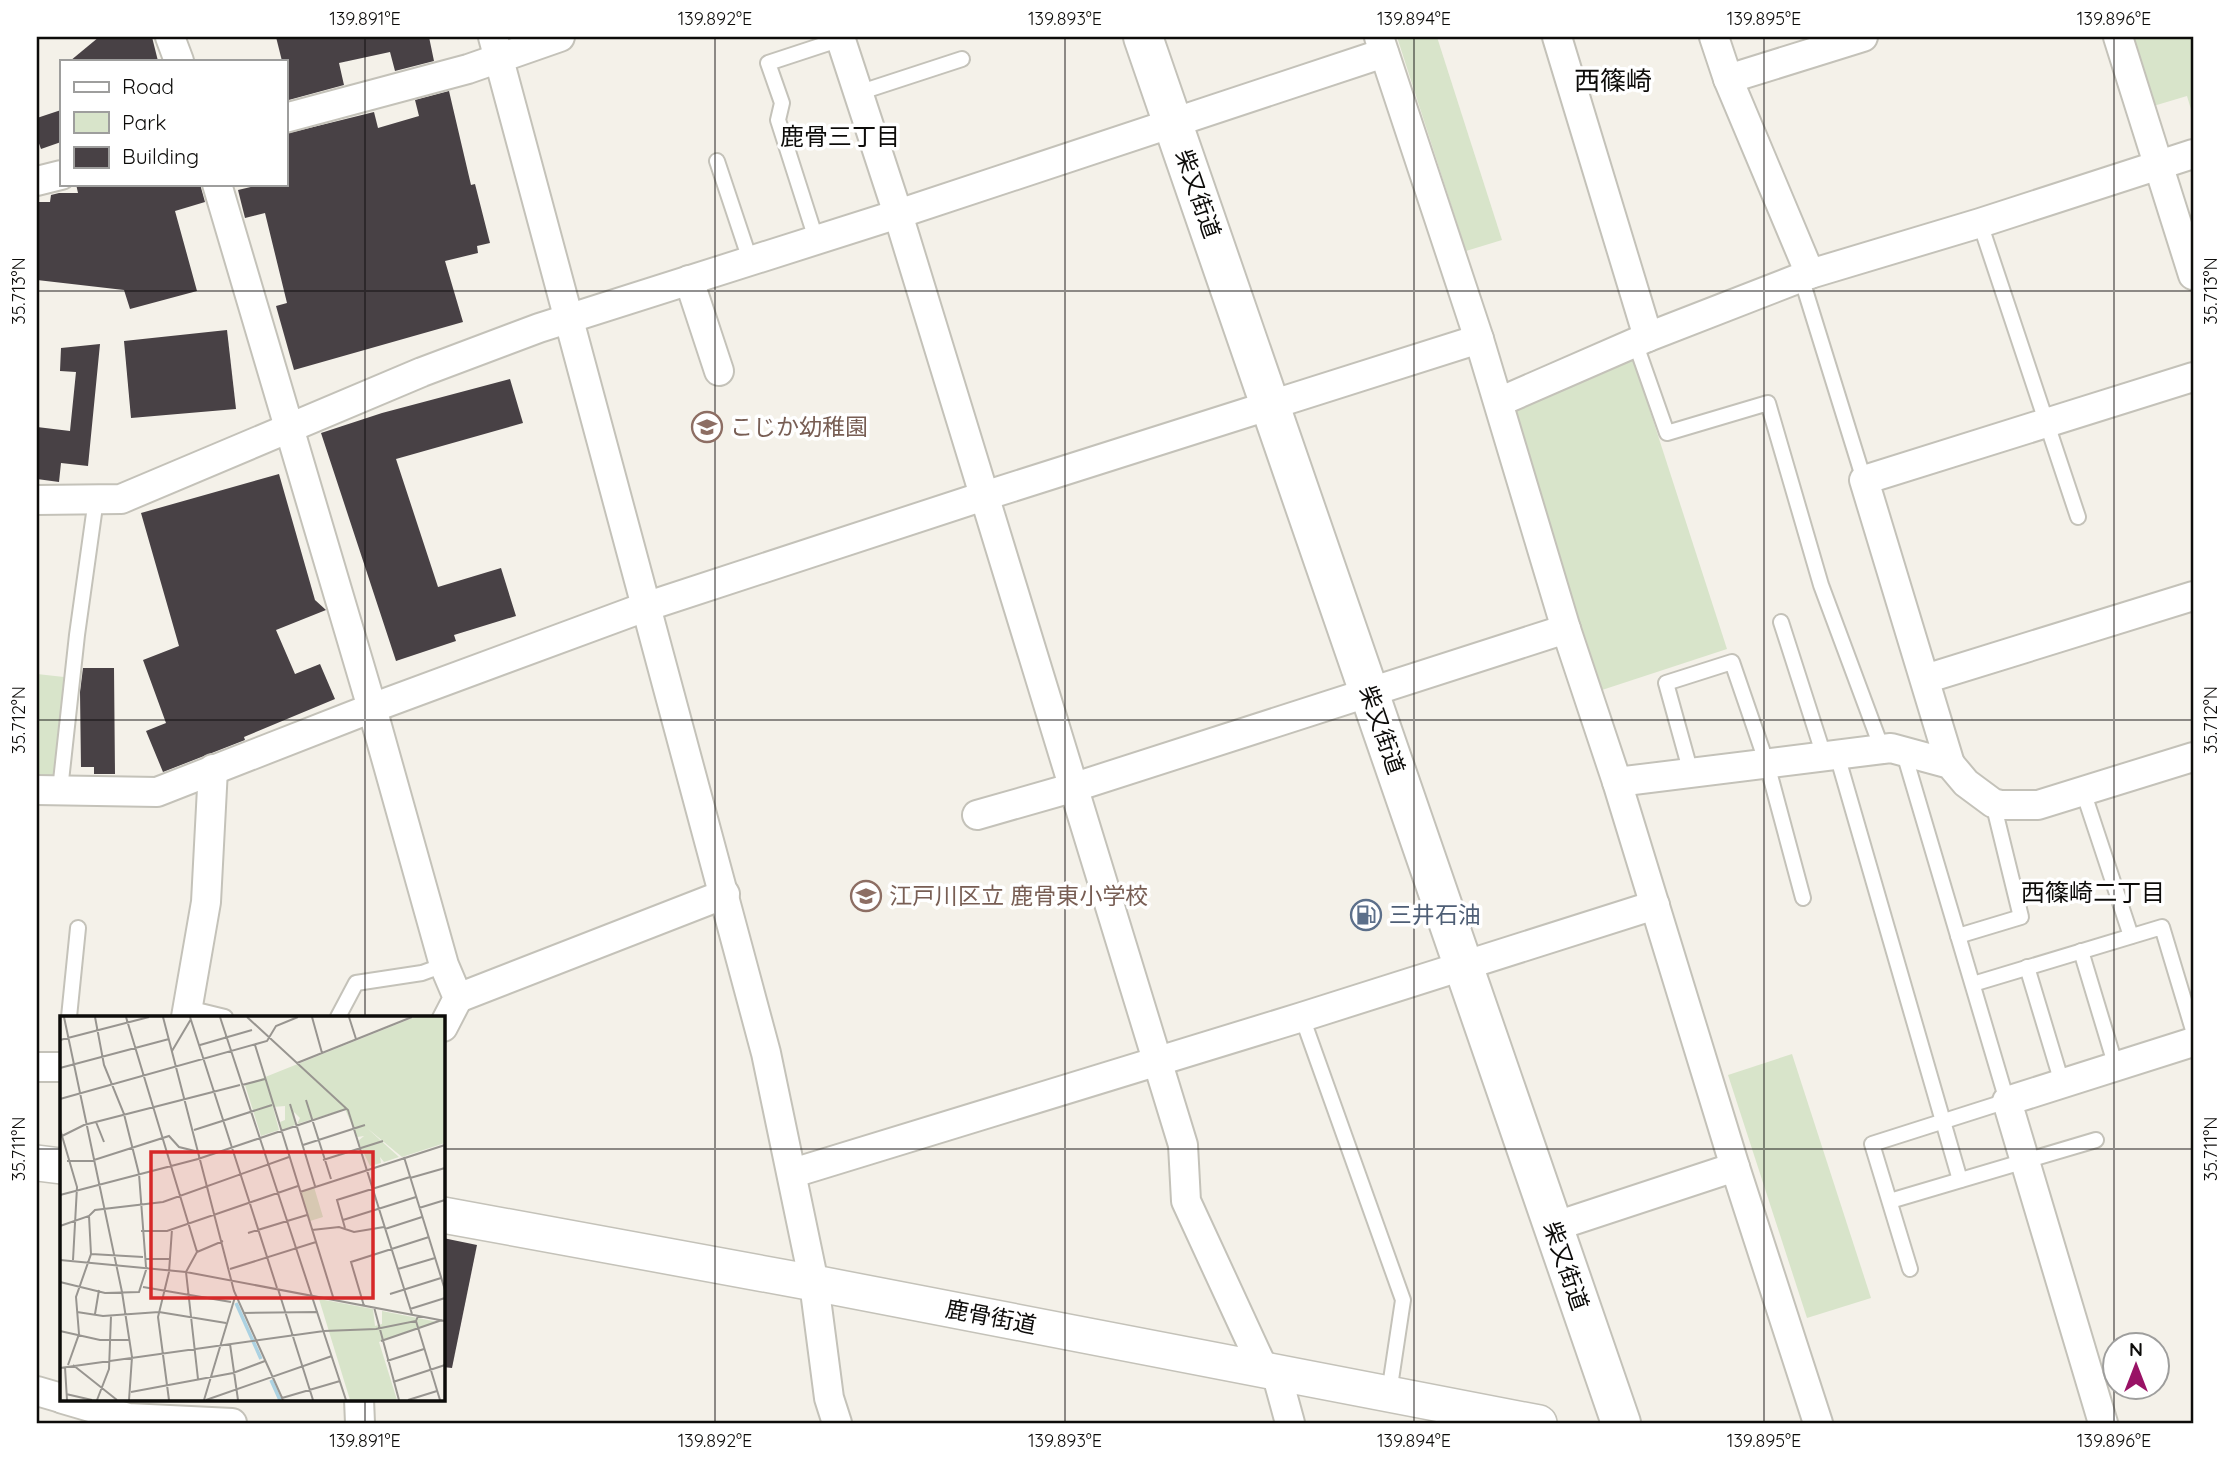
<svg xmlns="http://www.w3.org/2000/svg" width="2230" height="1460" viewBox="0 0 2230 1460" font-family="Quicksand,'Noto Sans JP',sans-serif">
<rect width="100%" height="100%" fill="#f4f1e9"/>
<g fill="#d8e4ca">
<path d="M1397 37H1437L1502 240 1466 251Z"/>
<path d="M2128 37H2193V116L2187 96 2150 107Z"/>
<path d="M1631 352 1727 649 1599 691 1504 400Z"/>
<path d="M37 674 64 677 54 777H37Z"/>
<path d="M1792 1054 1871 1298 1807 1318 1728 1075Z"/>
</g>
<g fill="#484145">
<path d="M99 37H152L158 61H70Z"/>
<path d="M276 37H429L434 61 395 71 390 52 339 63 344 85 285 101V61H282Z"/>
<path d="M449 91 471 185 475 184 490 243 477 246 478 253 445 261 463 322 294 370 276 306 287 303 265 213 245 218 238 190 263 184H285V134L374 112 378 128 419 116 415 100Z"/>
<path d="M61 110V142L41 149 37 138V118Z"/>
<path d="M76 184H200L205 202 175 211 197 291 130 309 124 290 37 280V202H50L51 195 59 193H78Z"/>
<path d="M227 330 236 409 131 418 124 341Z"/>
<path d="M100 344 88 466 61 463 59 482 37 479V427L70 431 76 372 60 371 61 348Z"/>
<path d="M510 379 523 423 396 459 438 587 501 568 516 616 454 635 456 641 396 661 321 433 382 413Z"/>
<path d="M279 474 315 600 326 610 276 630 295 674 320 664 335 699 244 737 245 740 163 772 146 731 166 723 143 660 179 646 141 513Z"/>
<path d="M83 668H114L115 774H94V767H81L80 692Z"/>
<path d="M443 1238 477 1245 452 1368 443 1367Z"/>
</g>
<g fill="none" stroke-linecap="round" stroke-linejoin="round">
<g stroke="#c4c2b9" stroke-width="18">
<g id="service">
<path d="M858 93 962 59"/>
<path d="M717 161 750 260"/>
<path d="M1980 223 2078 517"/>
<path d="M816 239 778 120 782 103 768 63 841 39"/>
<path d="M1801 277 1864 480"/>
<path d="M1635 342 1667 433 1768 403 1821 585 1882 749"/>
<path d="M1781 622 1824 756"/>
<path d="M1903 750 2007 1101 1872 1144 1910 1269"/>
<path d="M1837 755 1960 1180"/>
<path d="M1691 773 1666 683 1732 662 1767 764 1803 898"/>
<path d="M60 790 77 635 96 499"/>
<path d="M2083 791 2131 936"/>
<path d="M1958 936 2021 917 1993 803"/>
<path d="M2081 951 2116 1067"/>
<path d="M2027 967 2062 1083"/>
<path d="M1973 984 2162 927 2193 1030"/>
<path d="M188 1008 225 1017"/>
<path d="M69 1017 78 928"/>
<path d="M338 1017 356 983 422 973 444 965"/>
<path d="M1302 1017 1403 1300 1389 1393"/>
<path d="M1890 1201 2096 1140"/>
</g>
</g>
<g stroke="#c4c2b9" stroke-width="32">
<g id="minor">
<path d="M170 37 179 61"/>
<path d="M493 37 766 1053 814 1283 829 1398 837 1423"/>
<path d="M840 37 898 214 1183 1145 1186 1201 1264 1370"/>
<path d="M1379 37 1479 339 1566 629 1617 782 1735 1167 1818 1423"/>
<path d="M1557 37 1648 337"/>
<path d="M1714 37 1728 79 1810 274"/>
<path d="M2118 37 2193 275"/>
<path d="M1728 79 1863 37"/>
<path d="M285 118 468 69 560 37"/>
<path d="M37 181 61 175"/>
<path d="M217 184 372 708 444 965 458 998 443 1027"/>
<path d="M689 280 719 371"/>
<path d="M1499 402 1648 337 1810 274 1980 223 2193 154"/>
<path d="M37 500 121 499 422 372 539 328 898 214 1384 53"/>
<path d="M1925 679 2193 596"/>
<path d="M1950 764 1864 480 2193 377"/>
<path d="M1617 782 1891 748 1950 764 1966 783 1993 803 2001 805H2038L2193 757"/>
<path d="M37 790 157 792 372 708 645 607 984 496 1479 339"/>
<path d="M977 815 1075 787 1566 629"/>
<path d="M458 998 725 894"/>
<path d="M186 1017 206 902 213 769"/>
<path d="M37 1067H61"/>
<path d="M793 1173 1302 1017 1655 905"/>
<path d="M1553 1227 1735 1167"/>
<path d="M1276 1372 1290 1423"/>
<path d="M37 1391 61 1398"/>
<path d="M63 1399 128 1418 232 1423"/>
<path d="M359 1399 360 1423"/>
<path d="M2103 1423 2007 1101 2193 1042"/>
</g>
</g>
<g stroke="#c4c2b9" stroke-width="38">
<g id="tertiary">
<path d="M37 1163 61 1166"/>
<path d="M443 1215 814 1283 1539 1423"/>
</g>
</g>
<g stroke="#c4c2b9" stroke-width="42">
<path id="secondary" d="M1143 37 1621 1423"/>
</g>
<use href="#service" stroke="#fff" stroke-width="14"/>
<use href="#minor" stroke="#fff" stroke-width="28"/>
<use href="#tertiary" stroke="#fff" stroke-width="35"/>
<use href="#secondary" stroke="#fff" stroke-width="38"/>
</g>
<path fill="none" stroke="#0d0c0a" stroke-width="2" stroke-opacity="0.45" d="M365 37V1017M715 37V1423M1065 37V1423M1414 37V1423M1764 37V1423M2114 37V1423M37 291H2193M37 720H2193M37 1149H61M443 1149H2193M365 1399V1423"/>
<defs>
<g id="school-ring" transform="scale(1.575)"><circle r="9.5" fill="#fff" stroke="#8d6e63" stroke-width="1.5"/><path d="M0-5L7-2L0 1L-7-2ZM-4 1L0 2.5L4 1V4Q0 6-4 4Z" fill="#8d6e63"/></g>
<g id="fuel-ring" transform="scale(1.575)"><circle r="9.5" fill="#fff" stroke="#5c6f8a" stroke-width="1.5"/><path d="M-5.5-6h7V0h2V4h1.3V-2.5L3-4.5l.8-.8L6-3V5H2.5V1h-1V6h-7ZM-4.2-4.7v3.2H.2V-4.7Z" fill="#5c6f8a"/></g>
</defs>
<g fill-rule="evenodd">
<use href="#school-ring" x="707" y="427"/>
<use href="#school-ring" x="866" y="896"/>
<use href="#fuel-ring" x="1366" y="915"/>
</g>
<g text-anchor="middle" stroke-width="7" stroke-linejoin="round" paint-order="stroke">
<g font-size="23" fill="#0d0c0a" stroke="#fff">
<text transform="translate(1198 194) rotate(71)" y="8">柴又街道</text>
<text transform="translate(1382 730) rotate(71)" y="8">柴又街道</text>
<text transform="translate(1566 1266) rotate(71)" y="8">柴又街道</text>
<text transform="translate(991 1317) rotate(11)" y="8">鹿骨街道</text>
</g>
<g font-size="23" fill="#785e54" stroke="#fff" text-anchor="start">
<text x="730" y="435">こじか幼稚園</text>
<text x="889" y="904">江戸川区立 鹿骨東小学校</text>
</g>
<g font-size="23" fill="#4e5e75" stroke="#fff" text-anchor="start">
<text x="1389" y="923">三井石油</text>
</g>
<g font-size="24" fill="#0d0c0a" stroke="#fff">
<text x="840" y="145">鹿骨三丁目</text>
<text x="2093" y="901">西篠崎二丁目</text>
</g>
<g font-size="26" fill="#0d0c0a" stroke="#fff">
<text x="1613" y="90">西篠崎</text>
</g>
</g>
<g transform="translate(60 1016)">
<rect width="385" height="385" fill="#f4f1e9"/>
<path d="M355 1H385V127L342 141 307 112 339 141 324 146 320 141 321 147 310 150 298 125 304 120 297 121 285 93 237 108 240 102 234 96 235 109 222 114 220 106 225 104V90L213 91 219 114 201 120 185 69ZM254 171 263 201 250 205 241 176ZM259 283 313 293 315 310 322 308V295L378 306 319 326 337 384H290Z" fill="#d8e4ca"/>
<path fill="none" stroke="#acd2e2" stroke-width="3.5" d="M176 287 201 343M211 364 220 384"/>
<path fill="none" stroke="#989590" stroke-width="2" d="M4 1 62 276 72 341 69 384M35 1 44 49 64 98 79 158 86 251M66 1 137 236 126 256 138 363M103 1 174 275 223 384M130 1 217 272M160 1 286 384M187 1 288 94 352 298M252 1 262 37M289 1 296 23M0 24 89 1M140 29 192 14M195 29 274 284M112 35 131 3M237 47 352 1M0 52 109 23M182 69 205 63M0 83 207 25 216 10 238 1M246 84 271 163M230 88 255 170M36 106 44 126M0 113 17 171 13 244M134 114 212 89M0 121 24 109 180 69M243 129 305 109M344 141 385 274M263 144 323 125M7 145H31L109 120 119 131 139 136M350 162 385 152M240 176 385 129M0 179 138 143 286 93M359 192 385 184M283 204 356 181M0 210 29 200 35 194 103 186 229 141M285 212 277 184 350 161M325 213 362 201M252 214 279 211 294 216 324 211M81 215H107L238 170M188 217 247 199M137 236 163 225M31 238 83 241M86 243H109M0 244 126 256 385 305M170 253 256 226M338 253 375 242M0 266 45 277 79 276 87 251M83 271 171 286M218 273 253 384M330 278 381 262M304 290 291 246 369 221M314 291 339 384M350 293 385 282M17 296 43 300 99 296 166 307M183 297 258 296M35 298 39 274M356 305 380 384M0 315 40 324H69M321 325 382 304M170 328 178 384M327 345 364 333M8 349 19 318 16 281 31 238 29 200M13 349 57 384M5 351 7 384M0 352 264 315 316 313 356 305 358 300M333 366 385 349M71 376 173 357 205 345M6 378 32 384M222 382 280 365M37 384 49 353 51 300M109 384 98 301 109 256 112 213M144 384 175 281M146 384 272 340M348 384 377 375"/>
<path fill="#d62828" fill-opacity="0.15" stroke="#d62828" stroke-width="3.5" d="M91 136H313V282H91Z"/>
<rect width="385" height="385" fill="none" stroke="#0d0c0a" stroke-width="3.5"/>
</g>
<rect width="2230" height="1460" fill="none" stroke="#ffffff" stroke-width="77"/>
<rect x="60" y="60" width="228" height="126" fill="#ffffff" stroke="#9e9e9d" stroke-width="2"/>
<rect x="74" y="82" width="35" height="10" fill="#ffffff" stroke="#9e9e9d" stroke-width="2"/>
<text x="122" y="94" font-size="21" fill="#0d0c0a">Road</text>
<rect x="74" y="112" width="35" height="21" fill="#d8e4ca" stroke="#9e9e9d" stroke-width="2"/>
<text x="122" y="130" font-size="21" fill="#0d0c0a">Park</text>
<rect x="74" y="147" width="35" height="21" fill="#484145" stroke="#9e9e9d" stroke-width="2"/>
<text x="122" y="164" font-size="21" fill="#0d0c0a">Building</text>
<g transform="translate(2136 1366)"><circle r="33" fill="#ffffff" stroke="#9e9e9d" stroke-width="2"/>
<path d="M0-5L12 26L0 18L-12 26Z" fill="#991265"/>
<text y="-10" font-size="19" font-weight="bold" text-anchor="middle" fill="#0d0c0a">N</text>
</g>
<rect x="38" y="38" width="2154" height="1384" fill="none" stroke="#0d0c0a" stroke-width="2.5"/>
<g font-size="18" text-anchor="middle" fill="#0d0c0a">
<text x="365" y="25">139.891°E</text>
<text x="715" y="25">139.892°E</text>
<text x="1065" y="25">139.893°E</text>
<text x="1414" y="25">139.894°E</text>
<text x="1764" y="25">139.895°E</text>
<text x="2114" y="25">139.896°E</text>
<text transform="translate(19 291) rotate(-90)" y="6">35.713°N</text>
<text transform="translate(2211 291) rotate(-90)" y="6">35.713°N</text>
<text transform="translate(19 720) rotate(-90)" y="6">35.712°N</text>
<text transform="translate(2211 720) rotate(-90)" y="6">35.712°N</text>
<text transform="translate(19 1149) rotate(-90)" y="6">35.711°N</text>
<text transform="translate(2211 1149) rotate(-90)" y="6">35.711°N</text>
<text x="365" y="1447">139.891°E</text>
<text x="715" y="1447">139.892°E</text>
<text x="1065" y="1447">139.893°E</text>
<text x="1414" y="1447">139.894°E</text>
<text x="1764" y="1447">139.895°E</text>
<text x="2114" y="1447">139.896°E</text>
</g>
</svg>
